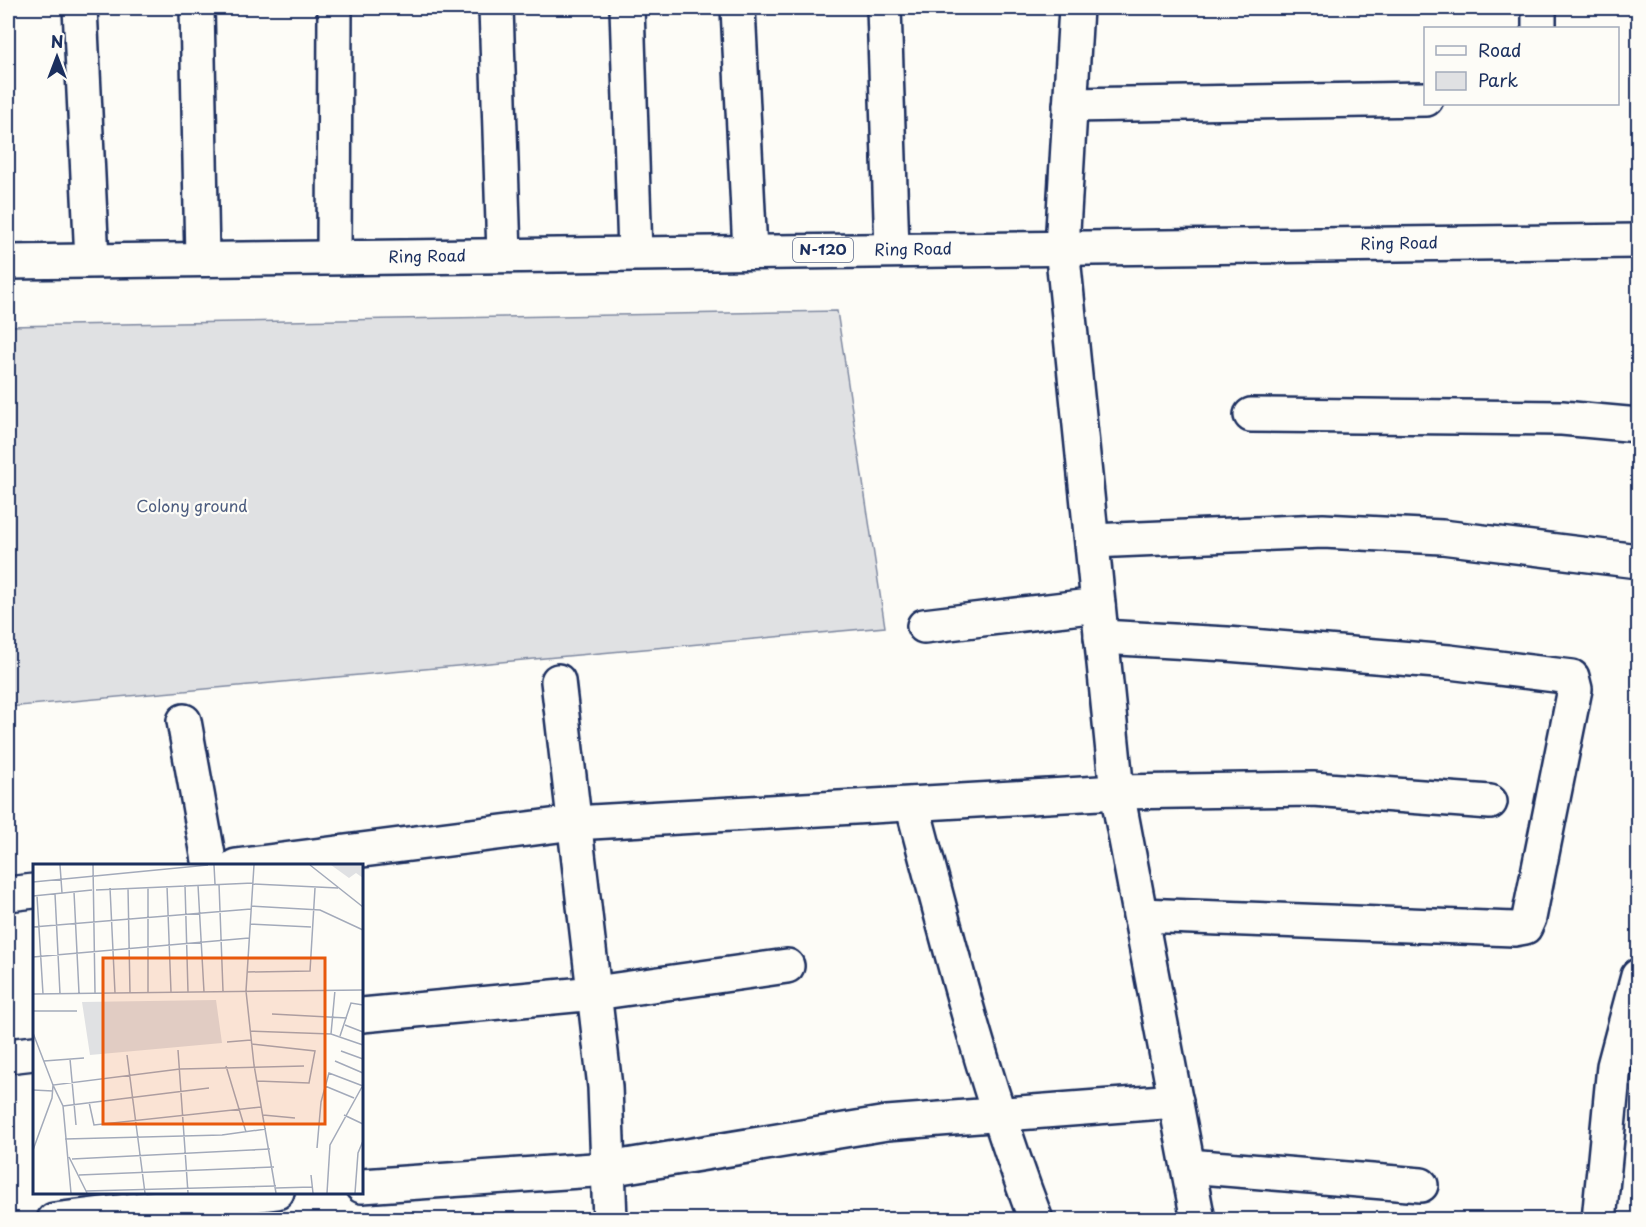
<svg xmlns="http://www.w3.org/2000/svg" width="1646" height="1227" viewBox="0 0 1646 1227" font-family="'Playpen Sans',sans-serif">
<rect width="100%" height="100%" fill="#fdfcf7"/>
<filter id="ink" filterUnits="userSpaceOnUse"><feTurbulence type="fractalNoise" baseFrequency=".0167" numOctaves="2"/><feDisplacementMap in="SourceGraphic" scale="12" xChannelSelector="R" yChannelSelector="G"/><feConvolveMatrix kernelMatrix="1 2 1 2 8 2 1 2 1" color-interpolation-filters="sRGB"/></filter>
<g filter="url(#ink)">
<path fill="#e0e1e3" stroke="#7e88a0" stroke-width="1.5" d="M837 311 885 627 8 707V326Z"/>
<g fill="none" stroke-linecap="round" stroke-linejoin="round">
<g stroke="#1b2f5e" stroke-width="38">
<g id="street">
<path d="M80 8 92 260"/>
<path d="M197 8 202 259"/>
<path d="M496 8 504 254"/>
<path d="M627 8 635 253"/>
<path d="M738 8 750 251"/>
<path d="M884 8 892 249"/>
<path d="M1076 8 1062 247 1117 792 1198 1220"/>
<path d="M1539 28V8"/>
<path d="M1070 105 1426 99"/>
<path d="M334 257 335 8"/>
<path d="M1251 415 1562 418 1638 425"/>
<path d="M1092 541 1323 531 1442 537 1638 561"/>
<path d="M924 626 1098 605"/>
<path d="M1101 637 1227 644 1449 662 1572 677 1575 689 1529 918 1525 927 1514 929 1140 915"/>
<path d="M558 681 605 1087 610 1220"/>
<path d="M184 721 210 866"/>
<path d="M912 804C949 944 984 1084 1036 1220"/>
<path d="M236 866 574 823 1117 792 1313 789 1490 802"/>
<path d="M8 894 34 891"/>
<path d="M362 1015 595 993 787 966"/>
<path d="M8 1056 34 1053"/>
<path d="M1188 1166 1421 1185"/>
<path d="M362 1186 608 1169 887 1123 1176 1101"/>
<path d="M54 1220 277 1192"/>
<path d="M1599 1220 1614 1066 1638 976"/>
</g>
</g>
<g stroke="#1b2f5e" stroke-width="38">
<path id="highway" d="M8 262 1638 241"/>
</g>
<use href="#street" stroke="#fdfcf7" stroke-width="33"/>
<use href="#highway" stroke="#fdfcf7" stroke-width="33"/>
</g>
</g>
<g text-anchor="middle" stroke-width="4.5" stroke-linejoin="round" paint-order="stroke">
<rect fill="#fdfcf7" stroke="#5f6c8c" stroke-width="1.5" x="793" y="238" width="60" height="24" rx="4.5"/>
<g font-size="15" font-weight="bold" fill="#1b2f5e">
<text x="823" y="255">N-120</text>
</g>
<g font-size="16" fill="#1b2f5e" stroke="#fdfcf7">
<text transform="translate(1399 243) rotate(-1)" y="6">Ring Road</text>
<text transform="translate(913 249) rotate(-1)" y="6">Ring Road</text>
<text transform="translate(427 256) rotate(-1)" y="6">Ring Road</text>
</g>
<g font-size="16" fill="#4c5c7f" stroke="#fdfcf7">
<text x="192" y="512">Colony ground</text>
</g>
</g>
<g transform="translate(33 864)">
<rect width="330" height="330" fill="#fdfcf7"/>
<path d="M298 1H330V14L323 9 316 14ZM183 136 189 179 57 191 49 138Z" fill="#e0e1e3"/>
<path fill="none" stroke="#a3aaba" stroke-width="1.5" d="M27 1 29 29M60 1 62 129M181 1 182 20M221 1 213 127 221 201 243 329M277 1 330 43M0 18 175 1M186 20 190 127M220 20 305 24M152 21 155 128M165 21 171 128M134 22 138 128M77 24 82 129M95 24 97 129M63 26 220 19M41 28 46 129M22 30 27 130M0 32 59 26M4 32 10 130M218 42 287 46 330 66M217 60 278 63M0 63 218 45M0 93 216 74M214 108 277 107 282 24M115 129V23M0 130 330 126M0 147H44M239 150 314 154M312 161 330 168M217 167 298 170 330 181M0 169 20 221 19 234 0 286M298 170 302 126M307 172 318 139 330 141M194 178 218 176M218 180 282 187 276 219 224 217M145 186 155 329M308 187 330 195M94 191 112 329M37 195 43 261M11 197 51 194M302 197 330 209M193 202 213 268M292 222 321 234M0 226 20 227M56 238 61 261 228 243M30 242 176 224M230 251 262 254M311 251 330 260M32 275 189 271 233 265M284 284 288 238 296 209 330 222M36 293 54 329M39 295 237 285M46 311 241 303M278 311 280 329M243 324 279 323M53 327 243 322M38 329 30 242 20 221 147 205 271 202M294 329 297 281 330 221M322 329 325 289 330 277"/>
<path fill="#e8590c" fill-opacity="0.15" stroke="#e8590c" stroke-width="3" d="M70 94H292V260H70Z"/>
<rect width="330" height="330" fill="none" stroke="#1b2f5e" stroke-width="3"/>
</g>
<rect width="1646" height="1227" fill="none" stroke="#fdfcf7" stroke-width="30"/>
<rect x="15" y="15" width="1616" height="1197" fill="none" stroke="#1b2f5e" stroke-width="2" filter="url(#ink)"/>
<rect x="1424" y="27" width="195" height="78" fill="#fdfcf7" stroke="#a3aaba" stroke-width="1.5"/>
<rect x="1436" y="46" width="30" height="9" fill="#fdfcf7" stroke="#a3aaba" stroke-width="1.5"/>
<text x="1478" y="57" font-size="18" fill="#1b2f5e">Road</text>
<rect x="1436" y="72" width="30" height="18" fill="#e0e1e3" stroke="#a3aaba" stroke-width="1.5"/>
<text x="1478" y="87" font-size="18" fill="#1b2f5e">Park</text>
<g transform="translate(57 57)" stroke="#fdfcf7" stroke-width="4.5" paint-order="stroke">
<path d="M0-4.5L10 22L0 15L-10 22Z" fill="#1b2f5e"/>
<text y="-9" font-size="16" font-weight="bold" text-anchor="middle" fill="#1b2f5e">N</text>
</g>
</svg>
